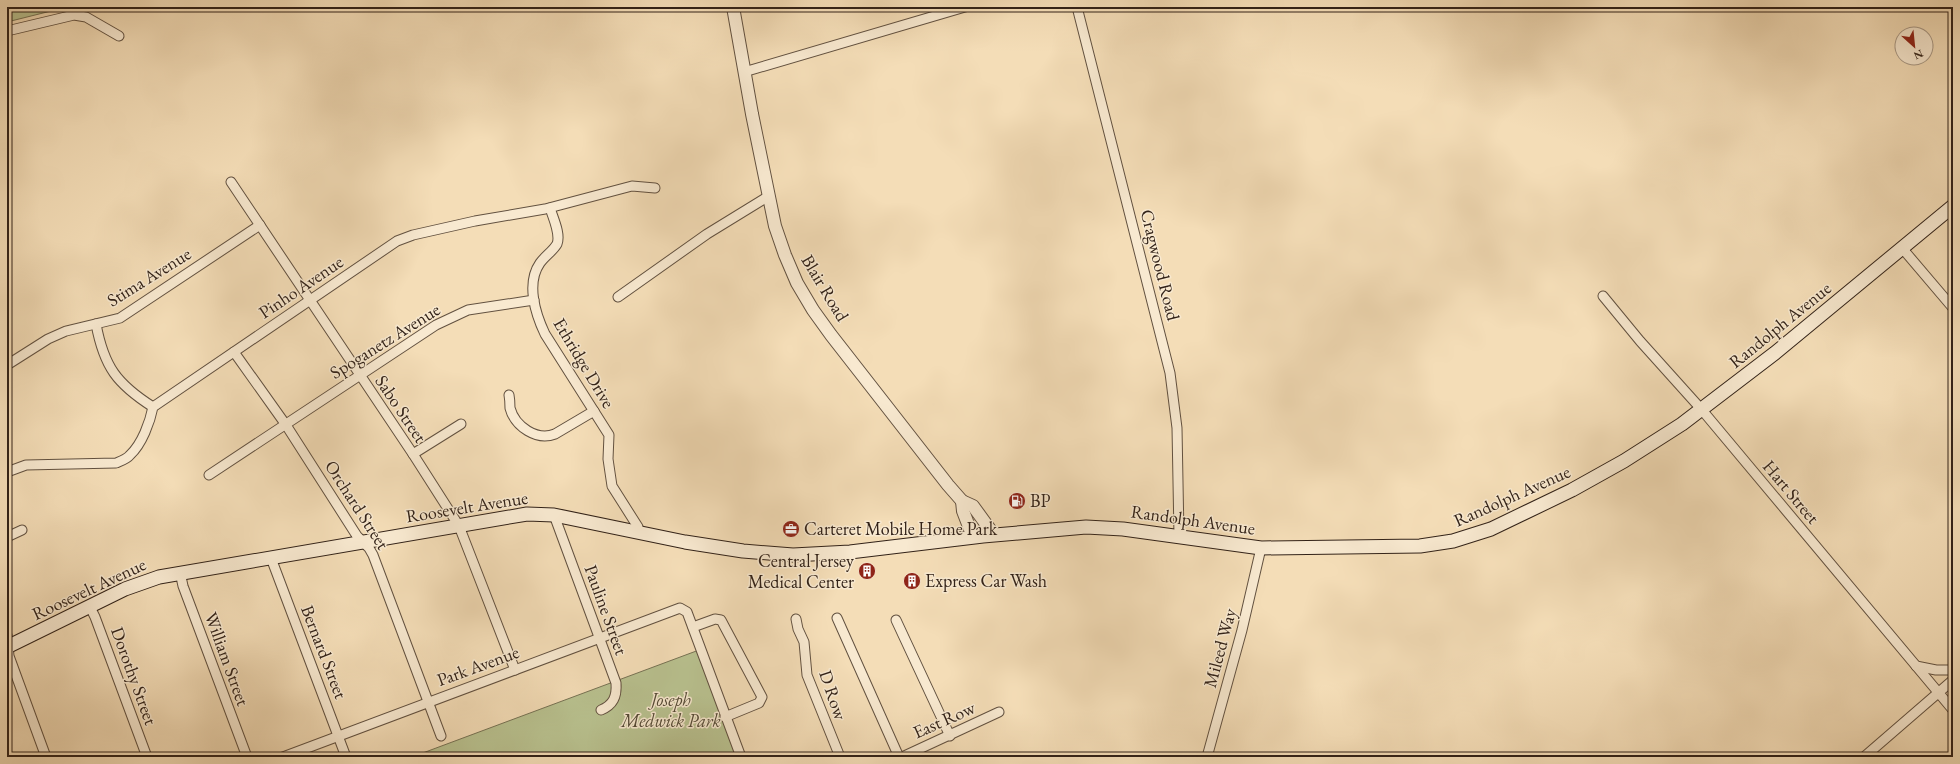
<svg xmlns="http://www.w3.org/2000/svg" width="1960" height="764" viewBox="0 0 1960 764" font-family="'EB Garamond',serif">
<rect width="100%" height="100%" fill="#f4ddb7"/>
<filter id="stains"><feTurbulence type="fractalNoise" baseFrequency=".005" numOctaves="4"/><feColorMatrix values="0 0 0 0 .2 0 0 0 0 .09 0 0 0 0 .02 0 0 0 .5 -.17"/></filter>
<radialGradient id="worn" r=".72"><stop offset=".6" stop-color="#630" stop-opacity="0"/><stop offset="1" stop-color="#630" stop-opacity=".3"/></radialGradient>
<g fill="#b9c290" stroke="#767254">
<path d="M7 7H67L7 22Z"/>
<path d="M699 650 739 757H412Z"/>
</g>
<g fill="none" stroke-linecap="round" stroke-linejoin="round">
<g stroke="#625140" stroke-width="11">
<g id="minor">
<path d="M1077 7 1170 373 1177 428 1179 536"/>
<path d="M7 31 74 15 86 17 119 36"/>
<path d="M744 72 965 7"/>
<path d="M231 182 413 454 459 526 515 670"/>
<path d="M550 208C553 218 561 234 557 244 553 251 545 256 540 263 526 283 535 313 545 334L609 435 608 459 612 486 638 527 637 533"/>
<path d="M1902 248 1953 308"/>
<path d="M1603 296 1640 341 1702 410 1953 710"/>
<path d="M618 297 707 234 769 196"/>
<path d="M96 324C104 367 117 384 153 407"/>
<path d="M234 352 286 425 357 536 369 548 373 555 441 736"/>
<path d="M7 365 48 339 66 331 120 318 260 225"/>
<path d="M509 395C510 400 510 404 510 408 515 427 537 441 555 434L594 411"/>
<path d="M413 454 461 424"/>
<path d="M7 472 26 465 116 463C121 461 127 459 130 455 142 444 150 422 153 407L397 241 413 235 475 221 545 209 632 186 655 188"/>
<path d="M209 475 436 325 468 310 534 300"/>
<path d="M554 515 616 683C617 697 613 705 601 710"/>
<path d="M7 537 22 530"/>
<path d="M271 558 346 757"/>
<path d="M180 572 183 586 247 757"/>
<path d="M90 607 95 617 147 757"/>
<path d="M837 618 899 757"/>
<path d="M796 619 798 629 804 642 807 675 840 757"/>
<path d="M896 620 950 736"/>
<path d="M693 627 715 619 721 620 762 697 759 703 725 717"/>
<path d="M7 635 9 656 46 757"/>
<path d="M1916 666 1936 670H1953"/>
<path d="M283 757 680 608 687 612 741 757"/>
<path d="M902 757 999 712"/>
<path d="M1207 757 1242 630 1261 548"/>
<path d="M1864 757 1953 680"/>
</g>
</g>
<g stroke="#625140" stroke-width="14">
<g id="tertiary">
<path d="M733 7 752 114 775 226 785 255 797 283 813 310 831 335 948 485 962 501 973 506 994 535"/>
<path d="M962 501 963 511 973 537"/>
</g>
</g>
<g stroke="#322218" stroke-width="15">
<path id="secondary" d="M7 647 125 589 159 577 527 514 554 515 685 542 743 551 793 555 850 552 983 536 1086 527 1123 529 1261 548 1420 546 1453 541 1491 529 1572 490 1624 461 1682 424 1775 353 1953 206"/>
</g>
<use href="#minor" stroke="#f8e9d0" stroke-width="9"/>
<use href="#tertiary" stroke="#f8e9d0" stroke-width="12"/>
<use href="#secondary" stroke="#f8e9d0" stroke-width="13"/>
</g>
<defs>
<g id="fuel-disc" transform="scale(0.9)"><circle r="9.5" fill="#8f2418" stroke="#f8e9d0"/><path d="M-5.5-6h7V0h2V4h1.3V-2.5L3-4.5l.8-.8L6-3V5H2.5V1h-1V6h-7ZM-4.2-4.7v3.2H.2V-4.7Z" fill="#fff"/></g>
<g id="office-disc" transform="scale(0.9)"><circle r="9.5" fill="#8f2418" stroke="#f8e9d0"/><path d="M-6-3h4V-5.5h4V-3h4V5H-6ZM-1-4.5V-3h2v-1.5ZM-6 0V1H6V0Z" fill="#fff"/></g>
<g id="building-disc" transform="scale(0.9)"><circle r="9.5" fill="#8f2418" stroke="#f8e9d0"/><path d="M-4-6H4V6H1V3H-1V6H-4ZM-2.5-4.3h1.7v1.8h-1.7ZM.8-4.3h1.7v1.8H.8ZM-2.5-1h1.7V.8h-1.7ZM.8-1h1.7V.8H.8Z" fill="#fff"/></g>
</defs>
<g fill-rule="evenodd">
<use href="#fuel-disc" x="1017" y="501"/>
<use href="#office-disc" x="791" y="529"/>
<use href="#building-disc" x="867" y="571"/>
<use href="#building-disc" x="912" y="581"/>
</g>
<g text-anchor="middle" stroke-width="3" stroke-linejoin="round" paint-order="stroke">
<g font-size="18" fill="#322218" stroke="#f8e9d0">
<text transform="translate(1160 265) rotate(76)" y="6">Cragwood Road</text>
<text transform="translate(149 277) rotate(-32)" y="6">Stima Avenue</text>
<text transform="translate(301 287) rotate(-34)" y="6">Pinho Avenue</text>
<text transform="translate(825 288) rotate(59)" y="6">Blair Road</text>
<text transform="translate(1780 325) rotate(-39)" y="6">Randolph Avenue</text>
<text transform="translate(385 341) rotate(-32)" y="6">Spoganetz Avenue</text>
<text transform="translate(584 363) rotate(59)" y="6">Ethridge Drive</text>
<text transform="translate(401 409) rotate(56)" y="6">Sabo Street</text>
<text transform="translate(1791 492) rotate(50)" y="6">Hart Street</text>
<text transform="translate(1512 496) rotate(-24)" y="6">Randolph Avenue</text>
<text transform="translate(357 505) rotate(57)" y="6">Orchard Street</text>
<text transform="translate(467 507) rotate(-9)" y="6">Roosevelt Avenue</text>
<text transform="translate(1193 520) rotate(8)" y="6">Randolph Avenue</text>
<text transform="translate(89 589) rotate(-25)" y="6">Roosevelt Avenue</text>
<text transform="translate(606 610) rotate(70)" y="6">Pauline Street</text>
<text transform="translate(1220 648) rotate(-75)" y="6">Mileed Way</text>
<text transform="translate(324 652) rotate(69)" y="6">Bernard Street</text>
<text transform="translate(227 659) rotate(70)" y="6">William Street</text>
<text transform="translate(478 666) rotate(-20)" y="6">Park Avenue</text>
<text transform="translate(134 676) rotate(70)" y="6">Dorothy Street</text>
<text transform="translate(833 695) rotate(71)" y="6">D Row</text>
<text transform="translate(944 720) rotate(-24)" y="6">East Row</text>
</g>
<g font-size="18" fill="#322218" stroke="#f8e9d0" text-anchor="start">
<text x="1030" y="507">BP</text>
<text x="804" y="535">Carteret Mobile Home Park</text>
<text x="854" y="567" text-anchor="end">Central Jersey<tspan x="854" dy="21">Medical Center</tspan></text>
<text x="925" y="587">Express Car Wash</text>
</g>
<g font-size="18" font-style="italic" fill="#544a36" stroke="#f8e9d0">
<text x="671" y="706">Joseph<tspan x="671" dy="21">Medwick Park</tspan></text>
</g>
</g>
<rect width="1960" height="764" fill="none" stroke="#f4ddb7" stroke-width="24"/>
<rect x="8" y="8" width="1944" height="748" fill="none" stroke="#322218" stroke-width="2"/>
<rect x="12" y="12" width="1936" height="740" fill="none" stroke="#322218"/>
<g transform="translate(1914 46) rotate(153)"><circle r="19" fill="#f8e9d0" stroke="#a99986"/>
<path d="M0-3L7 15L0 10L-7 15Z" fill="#8f2418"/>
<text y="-6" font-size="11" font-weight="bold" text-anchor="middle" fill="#322218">N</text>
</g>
<rect width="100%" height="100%" filter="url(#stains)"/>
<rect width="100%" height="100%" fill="url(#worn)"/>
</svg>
